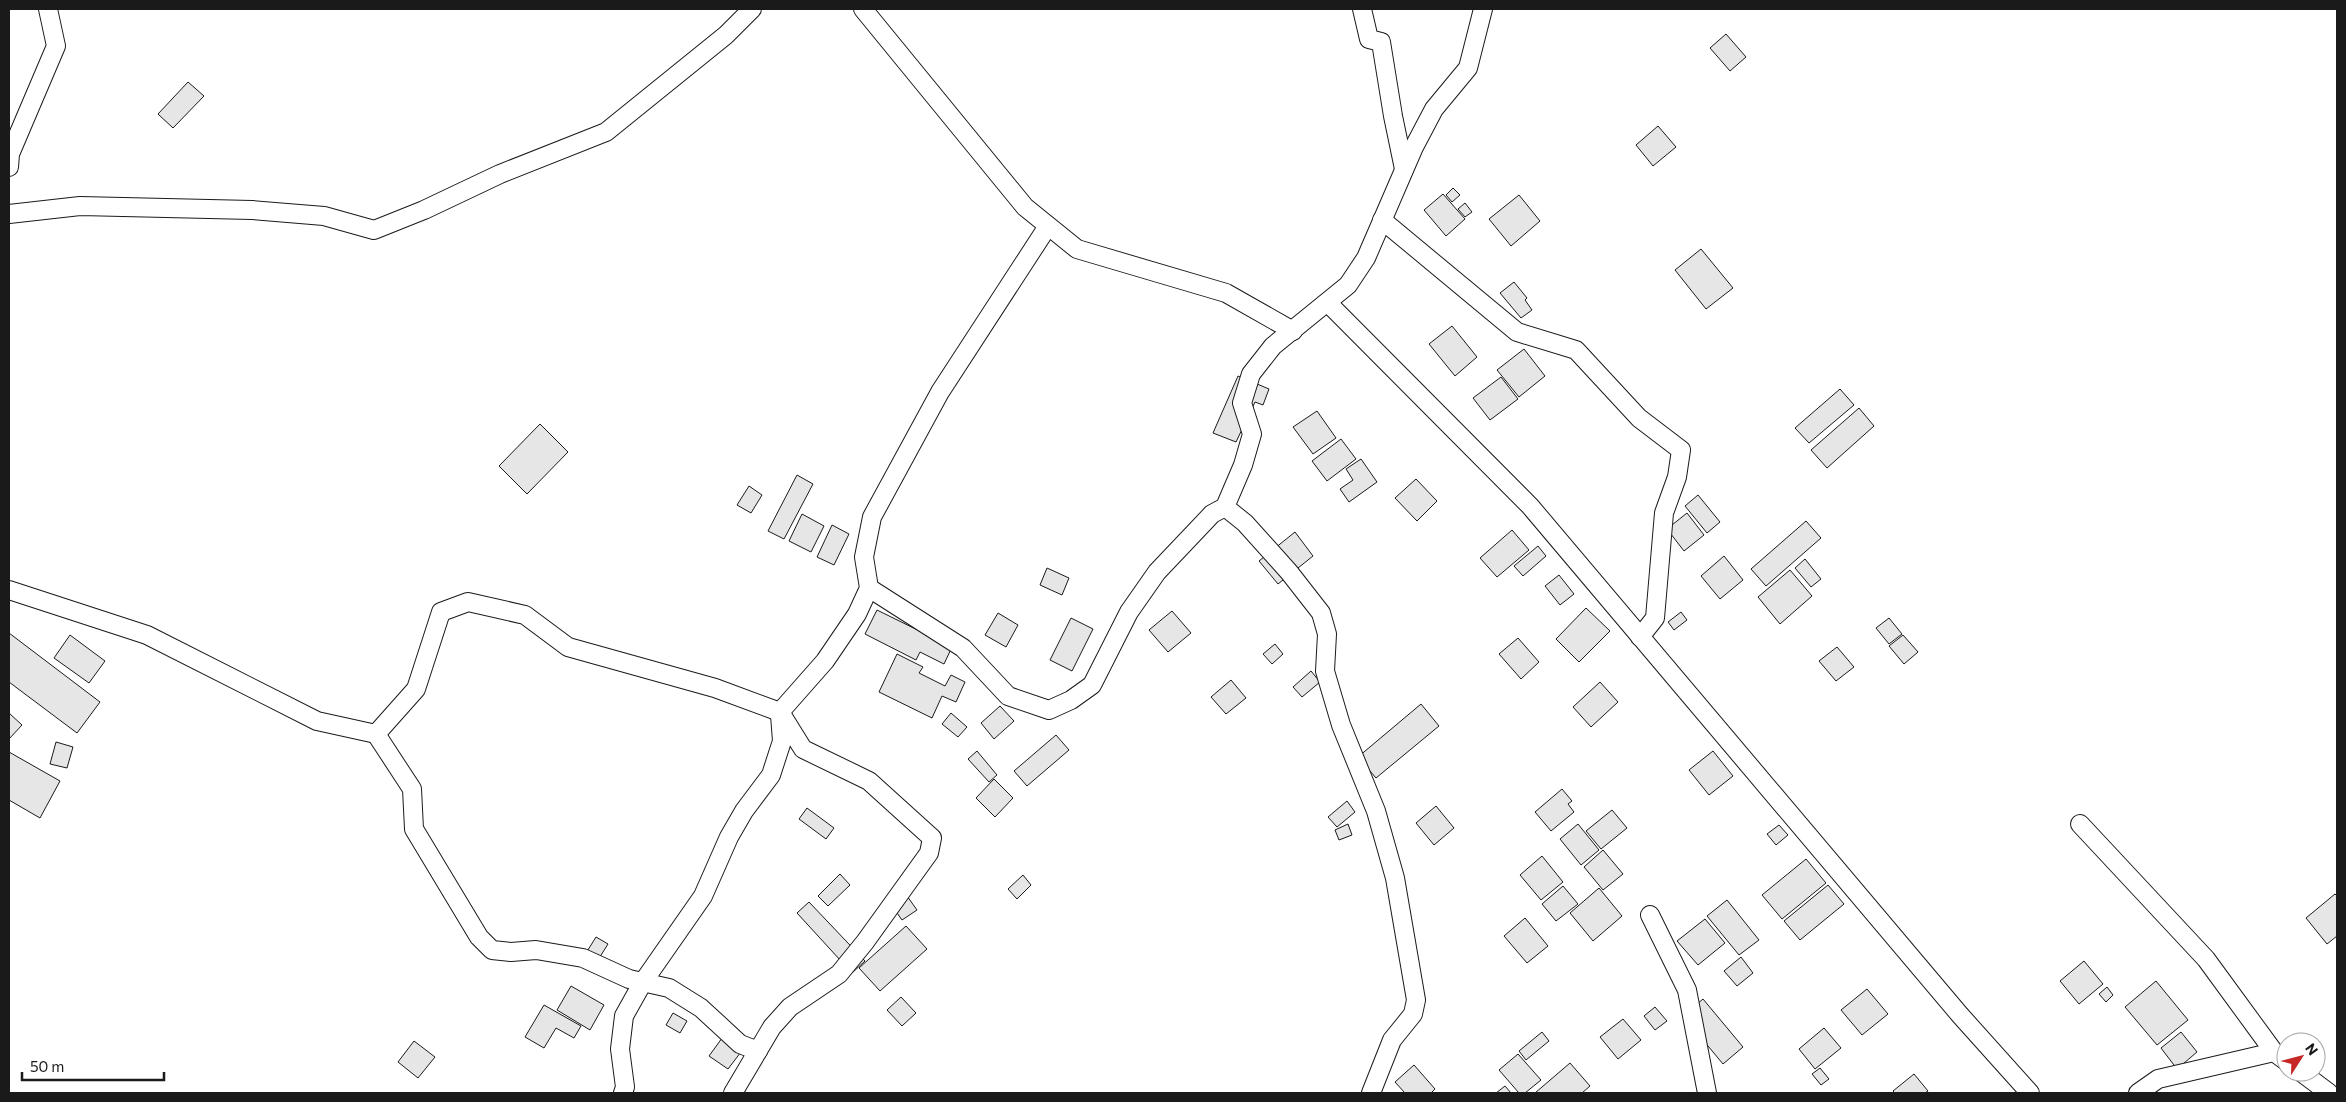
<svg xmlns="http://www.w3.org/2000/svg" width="2346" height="1102" viewBox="0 0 2346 1102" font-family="Commissioner,sans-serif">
<rect width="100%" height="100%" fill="#fff"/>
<g fill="#e6e6e6" stroke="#1a1a1a">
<path d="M1726 34 1746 57 1730 71 1710 48Z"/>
<path d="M188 82 204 96 173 128 158 114Z"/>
<path d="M1658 126 1676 147 1653 166 1636 145Z"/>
<path d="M1453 188 1460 195 1452 202 1446 195Z"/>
<path d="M1443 194 1465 219 1446 236 1424 210Z"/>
<path d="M1519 195 1540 221 1511 246 1489 219Z"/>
<path d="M1465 203 1472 212 1465 217 1458 209Z"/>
<path d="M1701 249 1733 288 1706 309 1675 270Z"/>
<path d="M1514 282 1527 298 1525 300 1532 310 1521 318 1500 293Z"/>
<path d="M1452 326 1477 357 1455 376 1429 344Z"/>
<path d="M1524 349 1545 376 1519 397 1497 370Z"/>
<path d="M1238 376 1269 389 1263 405 1255 402 1236 442 1213 433Z"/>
<path d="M1501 377 1518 399 1490 420 1473 398Z"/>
<path d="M1840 389 1854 405 1809 443 1795 428Z"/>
<path d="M1859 408 1874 426 1827 468 1811 450Z"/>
<path d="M1317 411 1336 438 1313 454 1293 427Z"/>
<path d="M540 424 568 452 527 494 499 466Z"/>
<path d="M1341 439 1356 459 1327 481 1312 461Z"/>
<path d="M1361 459 1377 482 1349 502 1340 489 1353 480 1346 469Z"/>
<path d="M797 475 813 484 784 539 768 531Z"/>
<path d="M1416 479 1437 501 1417 521 1395 498Z"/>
<path d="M749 486 762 495 751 513 737 505Z"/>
<path d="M1698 495 1720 522 1707 533 1685 506Z"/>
<path d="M1687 513 1704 535 1684 551 1667 529Z"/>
<path d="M802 514 824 526 811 552 789 541Z"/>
<path d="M1806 521 1821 538 1766 586 1751 569Z"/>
<path d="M832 525 849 534 834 565 817 557Z"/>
<path d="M1512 530 1529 550 1497 577 1480 558Z"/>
<path d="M1295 532 1313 556 1278 584 1259 561Z"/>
<path d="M1538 546 1546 556 1523 576 1514 566Z"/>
<path d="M1724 556 1743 580 1720 599 1701 576Z"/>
<path d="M1805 559 1821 579 1811 587 1795 568Z"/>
<path d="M1047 568 1069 578 1062 595 1040 585Z"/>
<path d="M1790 570 1812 596 1780 624 1758 597Z"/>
<path d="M1559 575 1574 594 1560 605 1545 586Z"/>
<path d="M1586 608 1610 631 1579 662 1556 639Z"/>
<path d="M877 610 952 647 944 664 920 652 916 660 865 634Z"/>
<path d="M1172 611 1191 633 1168 652 1149 630Z"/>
<path d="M1681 612 1687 620 1674 630 1668 622Z"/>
<path d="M998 613 1018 625 1006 647 985 635Z"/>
<path d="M1071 618 1093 629 1072 671 1050 660Z"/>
<path d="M1889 618 1902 634 1889 644 1876 628Z"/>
<path d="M9 633 100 702 77 733 9 682Z"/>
<path d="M70 635 105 661 89 683 54 658Z"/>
<path d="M1903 635 1918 652 1904 664 1889 646Z"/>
<path d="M1518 638 1539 662 1521 679 1499 654Z"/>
<path d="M1275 644 1283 654 1272 664 1263 654Z"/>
<path d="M1837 647 1854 667 1836 681 1819 661Z"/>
<path d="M897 654 923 667 919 673 945 686 951 675 965 682 956 702 942 696 932 718 879 692Z"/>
<path d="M1311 671 1320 682 1302 697 1293 687Z"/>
<path d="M1231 680 1246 698 1226 714 1211 697Z"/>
<path d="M1600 682 1618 702 1591 727 1573 707Z"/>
<path d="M1421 704 1439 726 1376 778 1358 757Z"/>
<path d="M1000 706 1014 721 994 739 981 723Z"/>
<path d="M9 713 22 725 9 739Z"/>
<path d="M951 713 967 727 958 737 942 724Z"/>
<path d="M1056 735 1069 750 1027 786 1014 771Z"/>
<path d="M56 742 73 747 67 768 50 764Z"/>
<path d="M977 751 997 775 989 782 968 759Z"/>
<path d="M1713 751 1733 776 1709 795 1689 770Z"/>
<path d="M9 752 60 781 40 818 9 800Z"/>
<path d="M994 779 1013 798 995 817 976 798Z"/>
<path d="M1562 789 1572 801 1568 804 1574 812 1551 831 1535 812Z"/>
<path d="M1347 801 1355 812 1337 827 1328 817Z"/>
<path d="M1436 806 1454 828 1434 845 1416 823Z"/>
<path d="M807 808 834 828 826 839 799 819Z"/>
<path d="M1612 810 1627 828 1601 849 1586 831Z"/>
<path d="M1348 824 1352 835 1339 840 1335 830Z"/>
<path d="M1578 824 1599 850 1581 865 1560 839Z"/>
<path d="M1779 825 1788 835 1776 845 1767 834Z"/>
<path d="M1603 850 1623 874 1603 890 1584 867Z"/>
<path d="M1542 856 1563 882 1541 900 1520 875Z"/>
<path d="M1806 859 1826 883 1782 919 1762 895Z"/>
<path d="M840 874 850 885 828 906 818 896Z"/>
<path d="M1023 875 1031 885 1017 899 1008 889Z"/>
<path d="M1828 885 1844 904 1800 940 1784 921Z"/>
<path d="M1563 886 1578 904 1556 921 1542 904Z"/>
<path d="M1599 888 1622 916 1593 941 1570 913Z"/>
<path d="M902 889 917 910 902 920 888 900Z"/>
<path d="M2335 894 2337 896V936L2327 944 2306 918Z"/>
<path d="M1727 900 1759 940 1739 955 1707 916Z"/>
<path d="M809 902 865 961 852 973 797 913Z"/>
<path d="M1525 918 1548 946 1527 963 1504 936Z"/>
<path d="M1705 919 1725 943 1698 965 1677 941Z"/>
<path d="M906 926 927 949 880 991 859 968Z"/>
<path d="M596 937 608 944 598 960 586 953Z"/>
<path d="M1741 957 1753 973 1737 986 1724 971Z"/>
<path d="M2084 961 2103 984 2079 1004 2060 981Z"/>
<path d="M2156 981 2188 1020 2157 1045 2125 1007Z"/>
<path d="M571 986 604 1005 590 1030 557 1010Z"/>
<path d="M2107 987 2113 995 2106 1002 2099 994Z"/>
<path d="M1867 989 1888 1014 1862 1035 1841 1010Z"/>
<path d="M901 997 916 1013 902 1026 887 1010Z"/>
<path d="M1703 999 1743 1047 1723 1064 1683 1016Z"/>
<path d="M544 1005 581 1026 574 1038 556 1028 544 1048 525 1037Z"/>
<path d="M1655 1007 1667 1021 1655 1030 1644 1016Z"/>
<path d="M673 1013 687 1021 680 1033 666 1025Z"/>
<path d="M1623 1019 1641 1040 1618 1059 1600 1037Z"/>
<path d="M1824 1028 1841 1048 1815 1069 1799 1049Z"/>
<path d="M1542 1032 1549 1041 1526 1060 1519 1051Z"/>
<path d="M2181 1032 2197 1052 2177 1069 2161 1048Z"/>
<path d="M725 1034 744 1048 728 1069 709 1056Z"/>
<path d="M414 1041 435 1057 418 1078 398 1062Z"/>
<path d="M1518 1054 1541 1080 1525 1093H1519L1499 1070Z"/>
<path d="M1570 1063 1590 1086 1582 1093H1535Z"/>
<path d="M1414 1065 1435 1089 1431 1093H1405L1395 1082Z"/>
<path d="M1820 1068 1829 1079 1821 1085 1812 1074Z"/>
<path d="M1914 1074 1928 1091 1925 1093H1895L1893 1091Z"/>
<path d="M1505 1086 1511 1093H1496Z"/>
</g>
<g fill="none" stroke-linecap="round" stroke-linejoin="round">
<g stroke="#1a1a1a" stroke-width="20">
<g id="street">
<path d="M863 9 1025 207 1077 249 1226 293 1293 331"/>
<path d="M1362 9 1369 39 1381 42 1393 116 1404 169"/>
<path d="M9 167 10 154 56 46 48 9"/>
<path d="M9 214 80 206 252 210 324 216 374 230 424 210 500 174 606 132 726 35 752 9"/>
<path d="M1382 220 1517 332 1576 350 1639 418 1681 450 1677 477 1664 513 1655 618 1640 637"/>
<path d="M1328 303 1530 506 1960 1015 2030 1093"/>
<path d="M1225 507 1245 523 1289 572 1321 613 1327 634 1325 671 1341 725 1376 811 1395 878 1416 1000 1413 1014 1392 1040 1371 1093"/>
<path d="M869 588 963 648 1008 696 1049 710 1071 700 1092 685 1129 612 1157 572 1212 514 1225 507 1243 465 1252 434 1242 403 1251 374 1273 346 1348 285 1366 258 1414 147 1434 109 1468 68 1483 9"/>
<path d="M9 590 147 635 317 721 376 734 416 689 441 612 468 602 525 615 568 647 715 688 780 712 825 661 857 614 869 588 864 557 872 517 940 392 1048 226"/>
<path d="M376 734 412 789 414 829 479 937 492 950 511 952 536 950 583 958 629 979 669 988 701 1008 740 1044 758 1051"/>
<path d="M2080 824 2206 959 2274 1052 2286 1061"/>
<path d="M1650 915 1687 990 1707 1093"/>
<path d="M2301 1072 2329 1093"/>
<path d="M623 1093 625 1087 620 1049 624 1016 643 982 703 896 729 837 744 811 771 775 782 741 780 715"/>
<path d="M733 1093 772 1027 790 1007 839 974 865 942 929 853 932 838 869 781 803 749 780 712"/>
<path d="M2138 1093 2158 1079 2274 1052"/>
</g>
</g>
<use href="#street" stroke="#fff" stroke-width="18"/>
</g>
<rect width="2346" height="1102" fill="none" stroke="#1a1a1a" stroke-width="20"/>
<g transform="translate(2301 1057) rotate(54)"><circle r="24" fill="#ffffff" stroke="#a3a3a3"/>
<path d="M0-4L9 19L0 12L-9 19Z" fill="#c62828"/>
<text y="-8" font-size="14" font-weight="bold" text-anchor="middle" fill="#1a1a1a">N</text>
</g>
<path d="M22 1072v8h142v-8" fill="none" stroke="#1a1a1a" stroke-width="2.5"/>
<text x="30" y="1072" font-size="15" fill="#1a1a1a" stroke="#ffffff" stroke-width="4" paint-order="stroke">50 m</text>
</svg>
